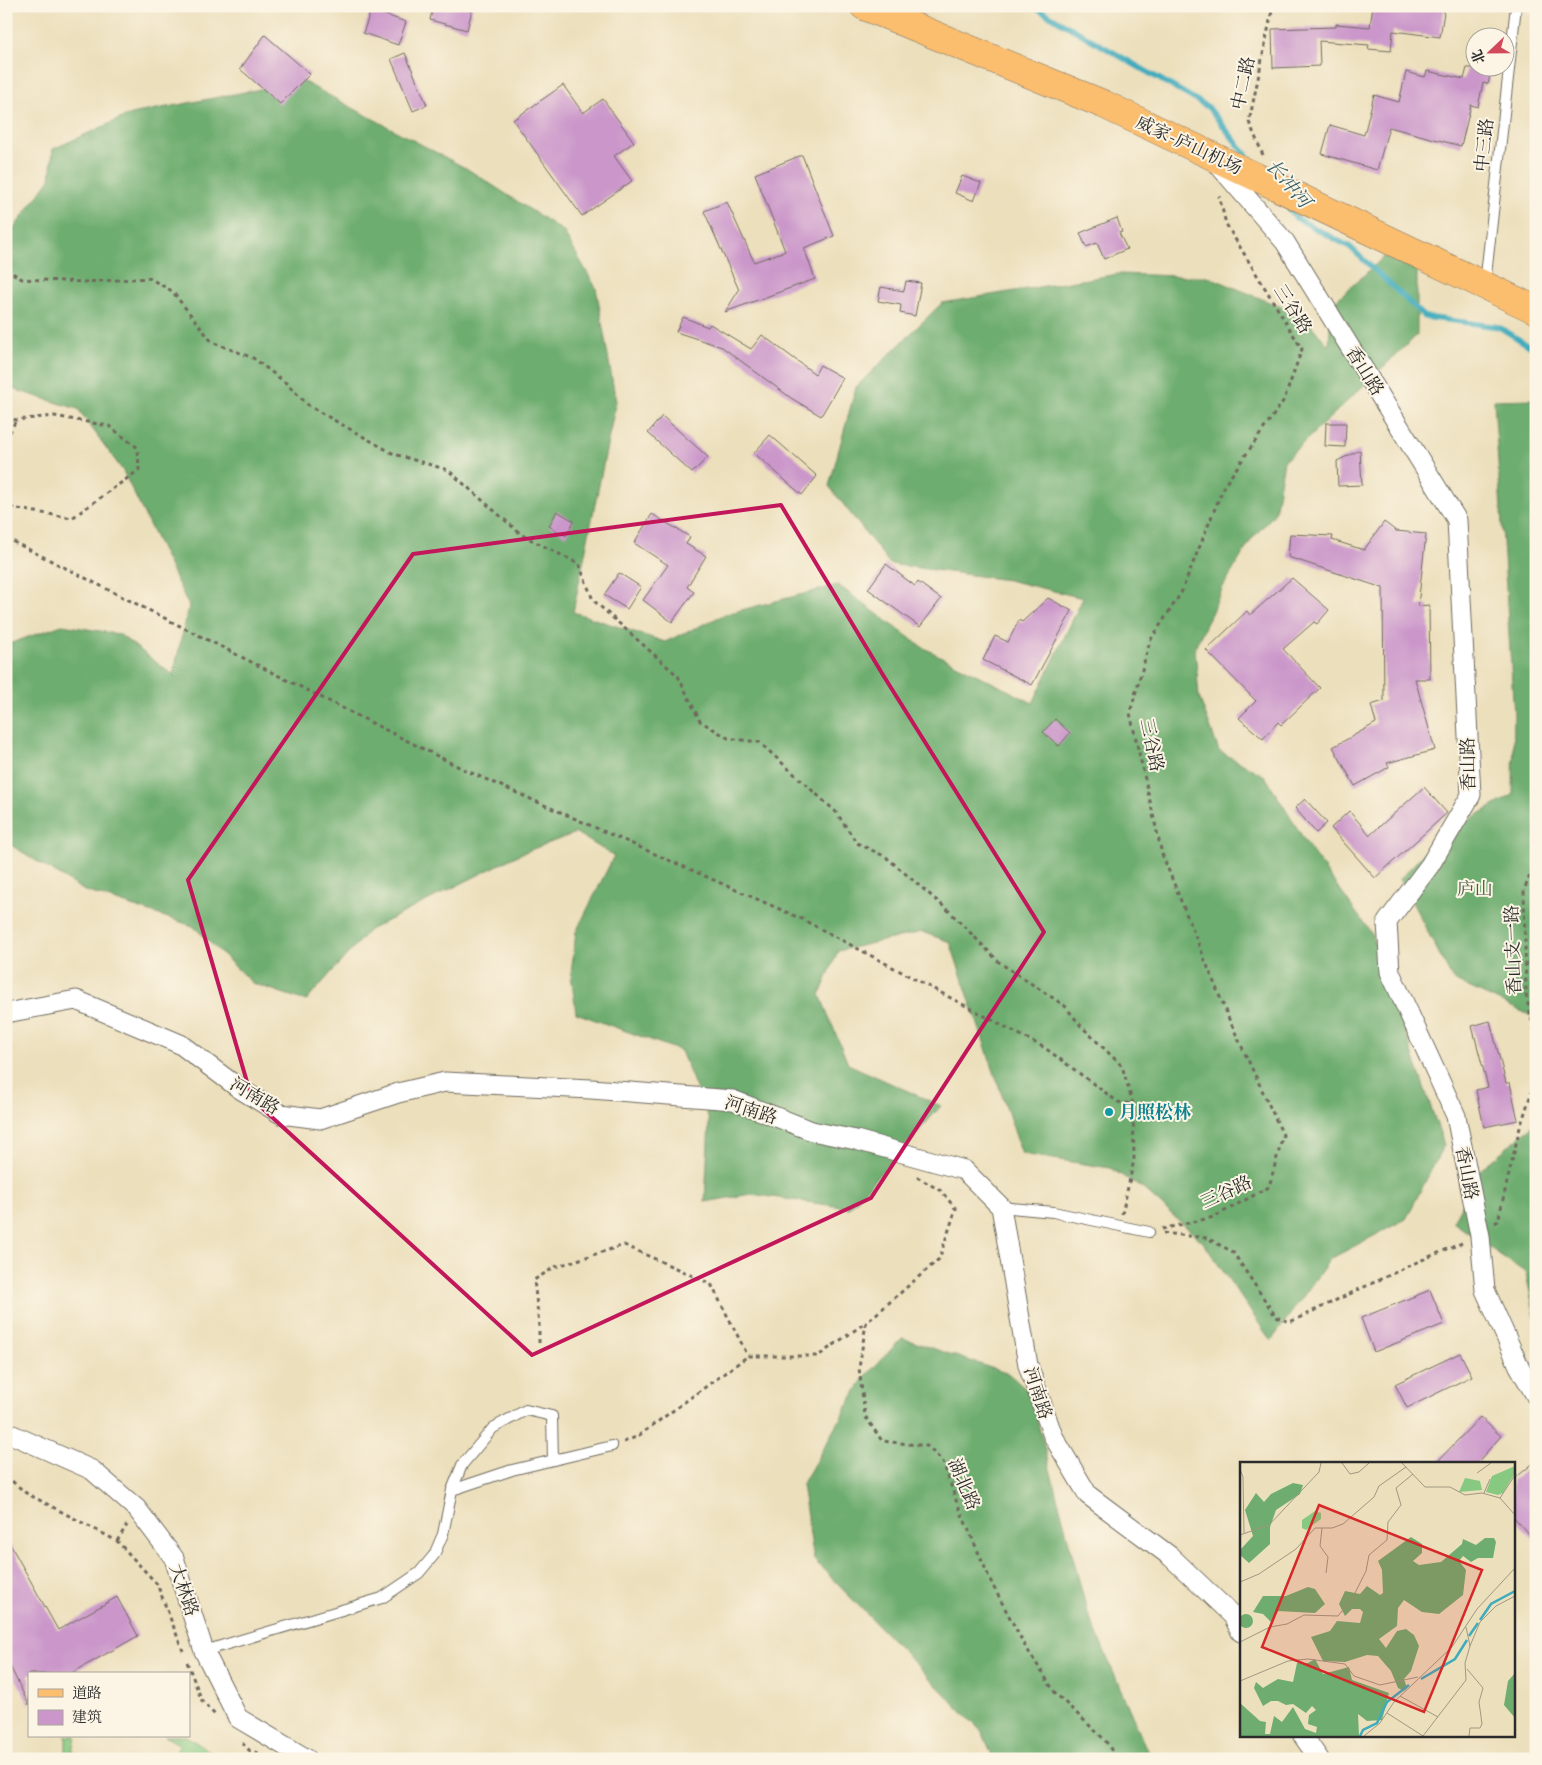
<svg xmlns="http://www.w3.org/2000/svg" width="1542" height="1765" viewBox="0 0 1542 1765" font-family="'Old Standard TT','Noto Serif SC',serif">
<rect width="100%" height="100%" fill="#fcf5e5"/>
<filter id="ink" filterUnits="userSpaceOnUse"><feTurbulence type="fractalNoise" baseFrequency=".02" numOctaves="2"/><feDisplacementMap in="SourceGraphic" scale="10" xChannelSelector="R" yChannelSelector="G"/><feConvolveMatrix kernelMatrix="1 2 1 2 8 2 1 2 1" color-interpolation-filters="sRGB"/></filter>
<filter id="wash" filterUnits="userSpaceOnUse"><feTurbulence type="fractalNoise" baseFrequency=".0096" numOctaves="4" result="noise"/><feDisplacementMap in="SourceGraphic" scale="20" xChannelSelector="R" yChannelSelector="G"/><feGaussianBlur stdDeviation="1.12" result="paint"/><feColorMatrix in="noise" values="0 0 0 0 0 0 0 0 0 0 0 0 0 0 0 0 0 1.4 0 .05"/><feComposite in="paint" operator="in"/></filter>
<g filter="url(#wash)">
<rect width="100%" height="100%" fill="#ecdfbc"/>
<g fill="#88c981" stroke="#5a7a56">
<path d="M66 1736H76L73 1751 76 1759H66Z"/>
<path d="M165 1736H186L222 1759H172L180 1745Z"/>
</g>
<g fill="#6ead6f" stroke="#4c6c4d">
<path d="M302 81 469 170 563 231 596 288 616 402 573 612 665 642 726 614 838 585 922 647 1033 703 1083 598 1008 580 890 564 829 486 856 387 942 303 1118 274 1209 277 1303 316 1329 346 1331 305 1385 256 1417 270V335L1284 461 1275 513 1251 540 1224 585 1195 648 1199 697 1219 751 1265 776 1310 849 1371 933 1444 1145 1406 1219 1330 1259 1271 1341 1203 1242 1141 1187 1110 1168 1022 1154 950 942 922 932 838 951 820 995 848 1064 941 1106 849 1208 751 1194 705 1202 709 1120 681 1051 576 1013 571 974 576 932 614 856 576 833 522 853 369 930 306 1001 252 983 193 926 83 890 6 842V645L62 625 119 634 173 675 189 606 123 471 78 409 6 387V239L50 179 53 149 131 114Z"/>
<path d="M1536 399V1018L1453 980 1400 879 1440 836 1513 795 1514 714 1494 400Z"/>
<path d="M1536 1123V1321L1526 1273 1453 1222 1479 1171Z"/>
<path d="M902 1338 1009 1374 1030 1393 1087 1611 1146 1748 1155 1759H993L983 1733 814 1560 802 1485 863 1379Z"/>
</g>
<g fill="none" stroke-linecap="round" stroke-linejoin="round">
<g stroke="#3facbd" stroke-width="5.5">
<path d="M1033 6 1208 107 1252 162"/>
<path d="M1284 203 1296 218 1350 247 1425 317 1499 327 1536 350"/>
</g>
</g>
<g id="blocks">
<g fill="#cb97ca">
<path d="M433 6H473L467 30 430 20Z"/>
<path d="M1373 6H1445L1440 37 1393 31 1391 51 1368 49 1369 45 1319 41 1320 66 1273 68 1272 29 1336 27V24L1370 27Z"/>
<path d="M371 10 406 22 398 45 363 33Z"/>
<path d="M265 35 310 74 280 104 240 69Z"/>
<path d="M405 53 427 105 413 111 391 59Z"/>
<path d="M1467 68H1492L1488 84 1483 83 1478 107 1471 105 1461 146 1389 127 1377 170 1322 154 1330 125 1364 135 1374 95 1399 102 1406 72 1425 77 1427 71 1464 79Z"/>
<path d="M563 85 583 113 603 99 634 142 614 156 632 181 582 216 513 120Z"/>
<path d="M802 155 834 236 804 248 815 279 725 312 739 290 704 211 727 202 754 262 785 251 755 174Z"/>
<path d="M962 176 981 183 974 201 955 193Z"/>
<path d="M1117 218 1122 232 1119 233 1127 249 1104 259 1097 243 1086 247 1080 233Z"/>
<path d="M906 281 921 283 915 316 900 313 901 305 878 301 881 287 904 291Z"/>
<path d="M683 317 708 327 710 324 751 349 762 335 815 374 820 365 843 378 821 416 791 398 722 347 676 332Z"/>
<path d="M662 416 708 457 692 473 648 433Z"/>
<path d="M1326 423H1346L1345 447 1325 446Z"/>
<path d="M770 435 817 476 802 495 754 453Z"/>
<path d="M1360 450 1362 485 1338 486 1337 461Z"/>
<path d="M557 511 574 521 566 536 549 526Z"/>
<path d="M652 514 690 537 686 544 706 556 687 587 694 592 672 622 643 600 668 565 634 543Z"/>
<path d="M1384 522 1396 531 1426 534 1418 606 1429 605 1430 679H1415L1435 750 1387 763 1389 767 1355 786 1333 747 1376 723 1371 705 1384 701 1383 588 1288 557 1290 534 1333 536 1332 540 1364 550Z"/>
<path d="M886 564 915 586 918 582 941 599 920 627 868 589Z"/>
<path d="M619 573 641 587 627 609 604 595Z"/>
<path d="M1292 578 1329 610 1317 624 1314 622 1283 649 1320 688 1281 725 1278 722 1263 739 1239 718 1256 701 1206 650 1247 611 1250 615Z"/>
<path d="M1048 598 1072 611 1032 685 983 660 995 636 1008 642 1019 620 1022 622Z"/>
<path d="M1055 719 1070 733 1059 746 1043 732Z"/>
<path d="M1424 787 1447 813 1375 878 1331 828 1349 811 1370 835Z"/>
<path d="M1305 799 1327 823 1316 833 1295 808Z"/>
<path d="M1490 1021 1506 1083H1510L1518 1120 1484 1127 1476 1090 1488 1087 1472 1026Z"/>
<path d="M1430 1290 1444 1324 1374 1352 1361 1318Z"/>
<path d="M1460 1353 1472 1376 1407 1408 1395 1384Z"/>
<path d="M1480 1417 1501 1436 1476 1464H1435Z"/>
<path d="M1536 1461V1543L1513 1516V1480Z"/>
<path d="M6 1537 58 1630 117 1597 138 1636 70 1674H29V1705L6 1658Z"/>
</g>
</g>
</g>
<g filter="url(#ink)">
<use href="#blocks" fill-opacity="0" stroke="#6f6a5e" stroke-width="1"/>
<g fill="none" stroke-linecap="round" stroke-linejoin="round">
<g stroke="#6f6a5e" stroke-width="12">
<g id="service">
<path d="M1485 284 1516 6"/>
<path d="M1001 1207 1053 1212 1149 1232"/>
<path d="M452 1490 462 1465 493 1428 526 1410 552 1416 553 1460"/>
<path d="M204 1651 382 1598 419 1573 434 1555 443 1534 452 1490 512 1470 612 1446"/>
</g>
</g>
<g stroke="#6f6a5e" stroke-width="21">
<g id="minor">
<path d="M1215 161 1285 242 1457 520 1471 795 1430 865 1387 922 1390 972 1456 1116 1480 1236 1485 1290 1519 1366 1536 1396"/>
<path d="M6 1013 76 1000 180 1044 240 1089 281 1114 320 1119 398 1093 445 1082 591 1089 733 1100 812 1131 856 1140 964 1170 1001 1207 1028 1365 1053 1436 1088 1495 1170 1556 1233 1616 1241 1632"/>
<path d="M6 1432 92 1470 137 1509 174 1558 204 1651 238 1718 307 1759"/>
<path d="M1303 1736 1319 1759"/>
</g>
</g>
<g stroke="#6f6a5e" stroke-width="29">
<path id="primary" d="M864 6 1103 104 1536 310"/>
</g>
<g stroke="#6f6a5e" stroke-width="3" stroke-dasharray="4 4" stroke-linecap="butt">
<path d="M1263 155 1249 122 1273 6"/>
<path d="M6 269 22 279 85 282 149 278 172 291 212 342 253 358 286 383 309 406 394 454 448 470 522 535 579 564 593 600 678 676 700 721 728 738 759 742 836 812 857 843 886 857 949 911 1000 963 1065 1006 1081 1026 1122 1066 1133 1104 1134 1160 1122 1214"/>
<path d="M6 417 16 420 54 416 109 426 138 448 139 470 72 518 6 507"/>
<path d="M6 440 16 420"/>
<path d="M6 538 465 770 802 919 1045 1048 1118 1102 1133 1104"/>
<path d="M1536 861 1524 890 1526 995 1536 1039"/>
<path d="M917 1177 941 1191 956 1209 939 1259 866 1323 859 1368 865 1416 882 1441 927 1446 943 1462 957 1503 992 1584 1025 1646 1056 1694 1105 1740 1117 1759"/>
<path d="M1495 1223 1498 1221 1519 1131 1536 1078"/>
<path d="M1162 1229 1214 1217 1269 1187 1283 1135 1228 1017 1162 854 1130 713 1150 641 1181 593 1224 486 1284 400 1302 349 1226 224 1219 196"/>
<path d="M1163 1233 1207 1238 1233 1252 1276 1317 1290 1322 1417 1262 1462 1243"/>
<path d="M539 1343V1324L534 1280 555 1267 624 1245 711 1284 748 1356"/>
<path d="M624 1442 638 1436 748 1356H818L865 1323"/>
<path d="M6 1476 26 1493 117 1541 157 1584 183 1651"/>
<path d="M117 1541 127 1525"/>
<path d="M187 1662 202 1701 215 1715"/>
<path d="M242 1743 250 1751 259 1753"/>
</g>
<use href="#service" stroke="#fff" stroke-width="10"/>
<use href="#minor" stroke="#fff" stroke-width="19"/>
<use href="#primary" stroke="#fbbd6e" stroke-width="28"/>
</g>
</g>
<path fill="none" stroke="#c2185b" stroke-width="4" stroke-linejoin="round" d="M781 505 883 675 1044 932 871 1198 532 1355 252 1099 188 880 413 554Z"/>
<circle fill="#0f9aa8" stroke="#fcf5e5" stroke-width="2" cx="1109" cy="1112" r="5"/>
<g text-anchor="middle" stroke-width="4" stroke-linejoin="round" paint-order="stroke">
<g font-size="18" fill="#2b2b2b" stroke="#fcf5e5">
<text transform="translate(1243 83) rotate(-78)" y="6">中二路</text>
<text transform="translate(1189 145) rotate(25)" y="6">威家-庐山机场</text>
<text transform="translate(1484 145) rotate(-84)" y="6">中三路</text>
<text transform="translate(1293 309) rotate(58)" y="6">三谷路</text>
<text transform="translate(1365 371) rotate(58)" y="6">香山路</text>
<text transform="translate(1152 745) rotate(78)" y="6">三谷路</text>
<text transform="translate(1468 764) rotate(-91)" y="6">香山路</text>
<text transform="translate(1513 950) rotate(-92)" y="6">香山支一路</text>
<text transform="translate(255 1096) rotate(31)" y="6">河南路</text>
<text transform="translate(751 1110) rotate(18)" y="6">河南路</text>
<text transform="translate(1467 1173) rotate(79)" y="6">香山路</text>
<text transform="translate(1226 1192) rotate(-25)" y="6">三谷路</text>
<text transform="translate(1038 1393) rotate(72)" y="6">河南路</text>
<text transform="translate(964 1484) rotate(67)" y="6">湖北路</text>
<text transform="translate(184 1590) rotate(71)" y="6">大林路</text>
</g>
<g font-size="18" fill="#475a45" stroke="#fcf5e5">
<text x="1475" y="895">庐山</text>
</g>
<g font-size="18" font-weight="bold" fill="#0d838f" stroke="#fcf5e5" text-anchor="start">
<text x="1119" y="1118">月照松林</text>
</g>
<g font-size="19" font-style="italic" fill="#335f65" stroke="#fcf5e5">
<text transform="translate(1289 183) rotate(49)" y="7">长冲河</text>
</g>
</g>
<g transform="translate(1240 1462)">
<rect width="275" height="275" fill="#ecdfbc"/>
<path d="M275 4V11L263 31 258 33 246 30 252 14ZM225 16 240 19 242 28 219 30ZM75 49 81 51V57L66 68 62 66V58Z" fill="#88c981"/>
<path d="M53 21 63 23 60 32 36 48 30 65V82L9 101 0 93V88L13 74 5 48 16 31 24 40 31 32ZM171 75 182 82V91L173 99 179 103 201 100 222 82 223 77 236 83 245 76H254L256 80 253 96H238L231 100 223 94 219 99 226 108 223 133 199 152 182 150 164 138 158 146 157 164 139 177 146 186 157 169 166 167 174 173 179 184 171 209 164 217 167 226 164 229 158 226 151 209 138 194 127 193 105 200 83 199 71 175 90 169 97 159 120 161 123 150 120 147H112L105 154 99 142 105 129 120 132 127 124 140 133 143 131 142 108 138 99ZM68 125 75 127 85 142 75 151 38 149 31 160 23 152 13 150 23 134H46ZM-1 159a7 7 0 1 1 14 0a7 7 0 1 1-14 0ZM75 197 83 212 109 205 112 218 149 231 142 258 127 259 118 252 119 274H0V241L20 259 26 260 25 272H30L34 254 42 260 53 245 65 267 76 271 77 265 68 262 69 253 76 248 72 244 66 251 53 242 46 243 38 239H31L23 244 14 226 16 220 23 226 38 217 53 220 57 201H68ZM275 211V256L264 243 268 219Z" fill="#6ead6f"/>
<path fill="none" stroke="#3facbd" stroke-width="2.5" d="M240 158 251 142 275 129M229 174 238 161M181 217 215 197 227 178M120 274 123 268 137 261 147 240 169 223"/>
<path fill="none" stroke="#9f9782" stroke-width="1" d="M102 1 110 12 119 10 129 1M162 1 185 25H210L225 33 242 31 260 36 275 13M0 7 3 15 4 71M237 11 251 1M244 31 250 17M260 36 275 53M82 66 80 84 88 95 86 111M0 73 29 63 79 10 81 1M0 120 19 112 56 87 75 66H92L103 62 134 35 139 24 166 5M226 165 230 184 240 160 256 144 275 134M0 180 30 165 47 162 64 153 98 154 113 135 126 109 129 93 147 78 148 60 161 43 156 26 173 12M227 207 243 226 239 240 242 262 240 266H230L229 274M0 219 48 199 68 197 105 202 114 214 140 223 178 215M160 234 198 255M147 251 183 274M124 274 140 261 154 240 212 185 237 147 275 106M183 274 226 218 225 201 230 184"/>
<path fill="#d62828" fill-opacity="0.15" stroke="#d62828" stroke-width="2.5" d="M79 43 242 108 184 250 22 185Z"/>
<rect width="275" height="275" fill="none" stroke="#2b2b2b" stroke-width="2.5"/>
</g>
<rect width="1542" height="1765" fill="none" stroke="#fcf5e5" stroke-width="25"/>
<rect x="28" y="1672" width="162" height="65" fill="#fcf5e5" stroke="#a8a49b"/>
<rect x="38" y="1689" width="25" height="8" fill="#fbbd6e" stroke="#a8a49b"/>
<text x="72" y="1698" font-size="15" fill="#2b2b2b">道路</text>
<rect x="38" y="1710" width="25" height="15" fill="#cb97ca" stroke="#a8a49b"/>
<text x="72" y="1722" font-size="15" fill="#2b2b2b">建筑</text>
<g transform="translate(1490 52) rotate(248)"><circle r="24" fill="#fcf5e5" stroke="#a8a49b"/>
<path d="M0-4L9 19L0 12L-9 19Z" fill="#d1495b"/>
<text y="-8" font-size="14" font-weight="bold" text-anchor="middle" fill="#2b2b2b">北</text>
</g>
</svg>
